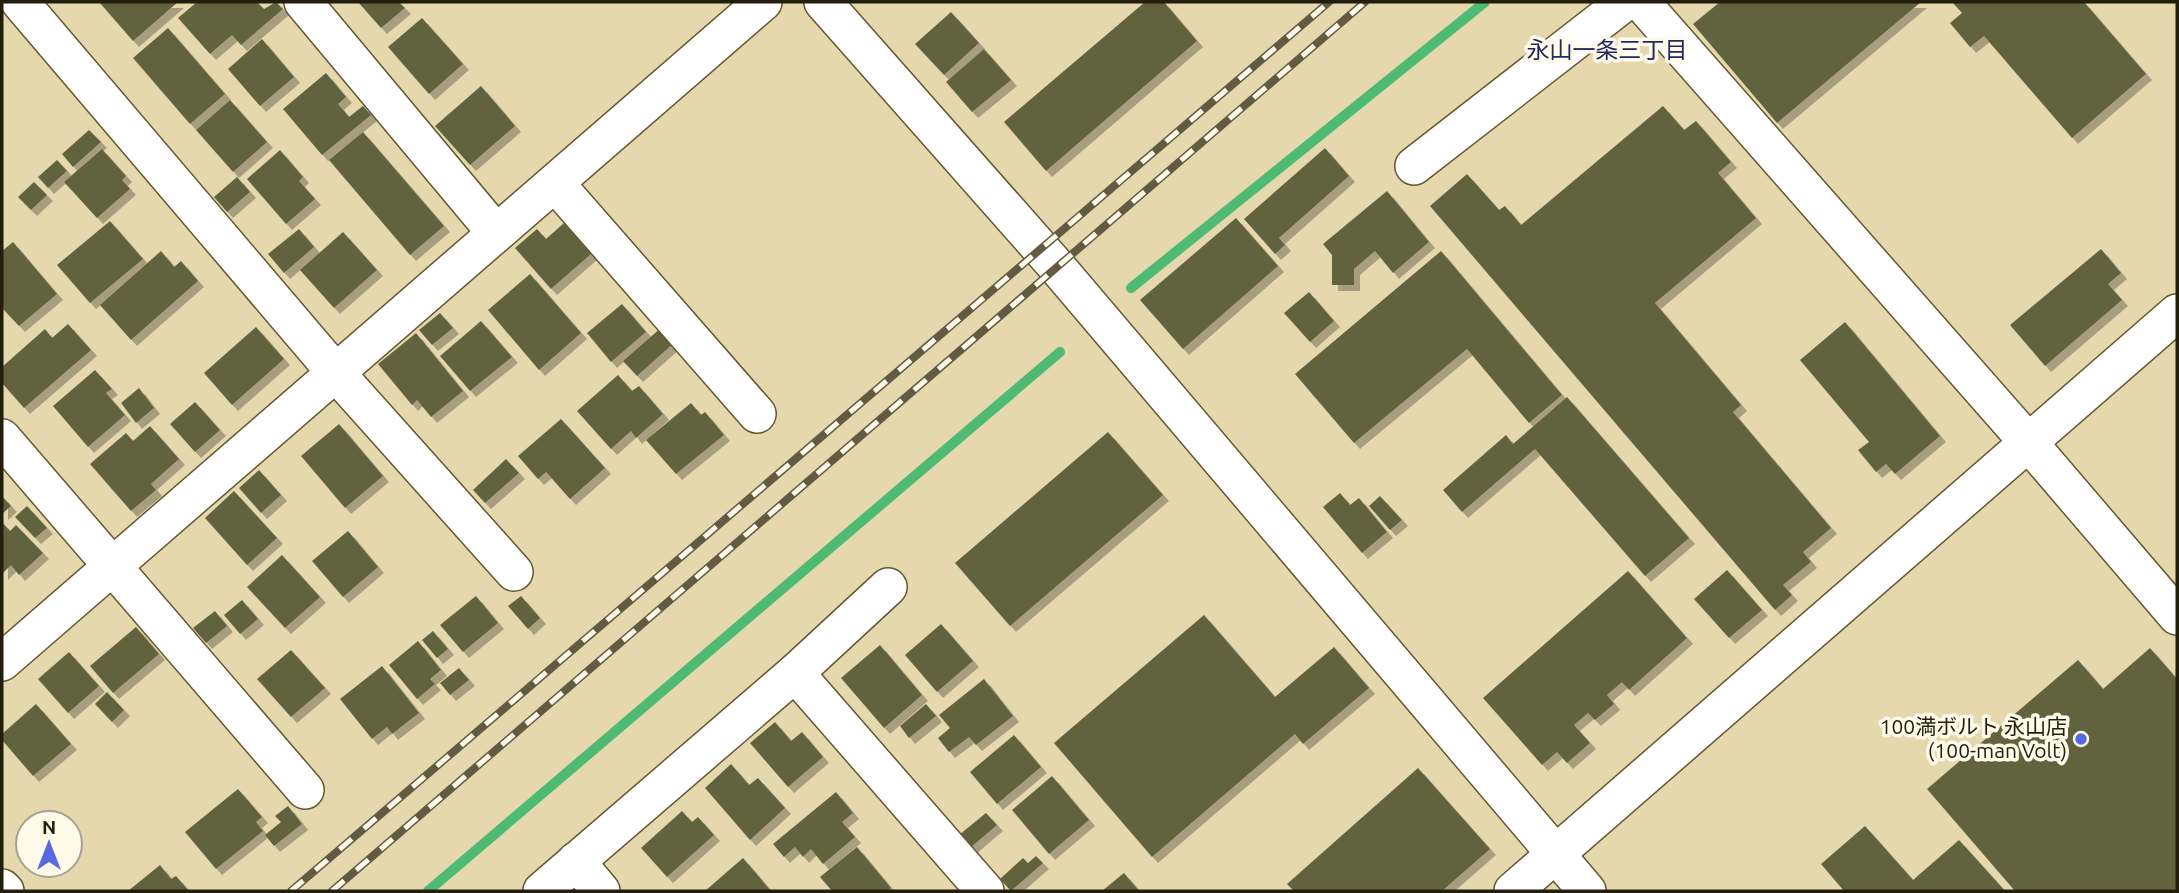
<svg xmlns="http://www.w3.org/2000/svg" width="2179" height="893" viewBox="0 0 2179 893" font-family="Ubuntu,'Noto Sans JP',sans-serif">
<defs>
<filter id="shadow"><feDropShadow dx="6" dy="6" stdDeviation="0" flood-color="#0004"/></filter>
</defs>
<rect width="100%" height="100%" fill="#e5d8ad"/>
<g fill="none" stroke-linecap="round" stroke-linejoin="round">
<g stroke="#4fba73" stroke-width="10">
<path d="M1131 288 1485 2"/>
<path d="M428 891 1060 352"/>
</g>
</g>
<g fill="#61643d" filter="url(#shadow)">
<path d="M99 2H178L133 41Z"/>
<path d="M197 2H257L264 9 276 2 283 9 241 45 232 35 210 54 178 18Z"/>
<path d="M358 2H399L405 8 381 28Z"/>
<path d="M1145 2H1164L1197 41 1046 171 1004 122Z"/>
<path d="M1720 2H1921L1777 123 1693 24Z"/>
<path d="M1952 2H2084L2146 74 2072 138 1984 36 1970 47 1950 23 1962 13Z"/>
<path d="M951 12 979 43 944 75 915 44Z"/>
<path d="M422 18 463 64 429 94 388 47Z"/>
<path d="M168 28 225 94 190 124 133 58Z"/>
<path d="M262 39 294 77 260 106 228 69Z"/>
<path d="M984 49 1011 80 972 112 946 82Z"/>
<path d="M326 73 346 97 338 104 349 117 363 106 371 115 322 155 283 109Z"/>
<path d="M481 86 515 126 470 165 435 126Z"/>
<path d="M230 100 267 142 233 172 196 130Z"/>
<path d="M1663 106 1684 130 1696 121 1731 162 1718 173 1756 218 1655 303 1741 405 1733 412 1831 528 1803 552 1811 562 1783 585 1792 595 1775 610 1430 206 1467 174 1499 210 1505 206 1521 225Z"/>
<path d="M89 130 101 142 73 167 62 154Z"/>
<path d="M363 132 444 226 410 255 329 160Z"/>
<path d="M1325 148 1349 176 1279 238 1285 245 1275 254 1244 219Z"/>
<path d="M102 149 126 176 122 180 130 189 97 218 64 182Z"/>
<path d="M280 150 303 177 299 181 315 199 286 224 247 179Z"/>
<path d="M57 160 67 171 48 188 38 177Z"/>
<path d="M237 177 250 192 227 212 214 197Z"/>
<path d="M34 182 47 195 31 210 18 197Z"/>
<path d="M1387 191 1429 242 1393 273 1375 251 1354 269V285H1332V255L1323 244Z"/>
<path d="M1236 218 1278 266 1183 349 1140 300Z"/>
<path d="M110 221 143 259 90 303 57 265Z"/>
<path d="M564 223 591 254 551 289 515 248 537 229 546 239Z"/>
<path d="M299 229 314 247 284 273 268 254Z"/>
<path d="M343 232 377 270 334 308 300 270Z"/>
<path d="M13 242 57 294 19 326 2 308V251Z"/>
<path d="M2101 249 2121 273 2108 284 2122 300 2045 366 2010 325Z"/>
<path d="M161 251 174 267 181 261 198 281 131 340 100 305Z"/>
<path d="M1441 251 1562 395 1529 423 1467 349 1354 443 1295 374Z"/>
<path d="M530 274 581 333 539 370 488 310Z"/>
<path d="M1309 292 1334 321 1310 342 1284 313Z"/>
<path d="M622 304 646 332 611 362 587 333Z"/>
<path d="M440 313 453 328 432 345 419 330Z"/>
<path d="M481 321 512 357 470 391 440 356Z"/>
<path d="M1845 322 1940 436 1895 474 1886 464 1876 472 1858 450 1869 442 1800 360Z"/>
<path d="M68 324 91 350 24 408 2 383V367L45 329 52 338Z"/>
<path d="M256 327 284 359 232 405 204 373Z"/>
<path d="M662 327 675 342 637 376 623 361Z"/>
<path d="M416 333 463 391 431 417 417 400 412 405 378 364Z"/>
<path d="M95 370 112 389 106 393 125 415 88 447 53 406Z"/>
<path d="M618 375 632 391 639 386 663 414 636 438 631 431 611 449 577 411Z"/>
<path d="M139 388 154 408 136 423 121 403Z"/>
<path d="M1567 397 1689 538 1645 576 1535 449 1462 512 1443 490 1506 435 1513 444Z"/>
<path d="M195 402 220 430 195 452 170 424Z"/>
<path d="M691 403 701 415 705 412 724 435 676 474 646 440Z"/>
<path d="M561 419 605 468 570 499 546 472 538 479 518 456Z"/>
<path d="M339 424 383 476 345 508 301 456Z"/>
<path d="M150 426 179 459 151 484 156 490 131 511 90 464 126 433 133 441Z"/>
<path d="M1108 432 1163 495 1010 626 955 563Z"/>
<path d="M506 459 519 473 485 503 473 490Z"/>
<path d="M259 470 281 495 261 513 239 488Z"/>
<path d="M234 491 277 538 247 565 205 518Z"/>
<path d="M1340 493 1350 505 1359 498 1387 532 1362 553 1323 507Z"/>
<path d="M2 496 11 506 2 514Z"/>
<path d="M1380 496 1402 520 1390 530 1369 506Z"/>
<path d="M27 506 47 528 35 538 15 517Z"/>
<path d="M2 522 10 531 16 525 43 553 19 575 11 565 2 574Z"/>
<path d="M348 531 378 567 343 597 312 561Z"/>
<path d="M282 555 320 597 285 628 247 587Z"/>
<path d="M1727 570 1762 610 1729 638 1694 599Z"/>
<path d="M1628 571 1687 638 1629 690 1622 682 1607 695 1614 704 1595 720 1588 713 1574 725 1590 743 1567 763 1557 752 1542 765 1483 698Z"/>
<path d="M476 596 498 623 463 652 440 625Z"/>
<path d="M521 596 540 618 528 629 508 606Z"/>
<path d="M242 600 258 619 240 634 224 615Z"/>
<path d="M215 611 227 626 206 643 193 628Z"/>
<path d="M1204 615 1275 697 1334 647 1369 688 1303 744 1295 734 1152 857 1054 743Z"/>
<path d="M941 624 973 661 937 692 905 655Z"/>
<path d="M136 627 159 654 113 693 90 666Z"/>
<path d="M433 631 448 649 437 658 422 640Z"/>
<path d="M418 641 441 670 430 679 435 684 417 699 389 665Z"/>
<path d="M880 645 922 695 884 728 841 678Z"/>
<path d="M2150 648 2177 679V891H2015L1927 789 2078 660 2103 689Z"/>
<path d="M291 650 325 688 291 717 257 679Z"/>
<path d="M69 652 99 686 68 713 38 679Z"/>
<path d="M382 666 419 713 392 734 387 727 372 739 340 699Z"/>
<path d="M459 668 469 680 450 695 440 683Z"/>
<path d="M984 679 1013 716 976 745 969 737 949 752 938 738 950 728 939 715Z"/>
<path d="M107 692 124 710 112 722 95 704Z"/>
<path d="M36 704 71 744 33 776 2 740V734Z"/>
<path d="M926 704 936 716 909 738 900 726Z"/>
<path d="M775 722 791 741 802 732 823 757 788 787 750 743Z"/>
<path d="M1014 735 1041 767 997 804 970 772Z"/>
<path d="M731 764 749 785 758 778 785 808 750 840 705 788Z"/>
<path d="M1418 768 1490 849 1442 891H1294L1287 884Z"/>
<path d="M1052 776 1089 820 1049 854 1012 810Z"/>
<path d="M238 789 262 817 256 822 263 831 216 869 185 832Z"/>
<path d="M836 792 853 813 842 822 855 837 823 864 811 849 803 857 795 847 784 857 773 844Z"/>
<path d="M288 806 302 824 274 846 265 835 281 822 275 816Z"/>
<path d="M682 811 692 822 698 817 714 835 667 877 641 848Z"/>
<path d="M986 813 997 825 970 848 959 835Z"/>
<path d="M1865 826 1913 880 1959 840 2005 891H1844L1821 864Z"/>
<path d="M857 847 891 888 887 891H832L820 877Z"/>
<path d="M1036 856 1043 863 1011 891 1000 879 1023 858 1028 863Z"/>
<path d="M743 858 771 891H705Z"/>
<path d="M160 865 171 879 176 876 189 891H128Z"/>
<path d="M1124 873 1139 891H1102Z"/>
</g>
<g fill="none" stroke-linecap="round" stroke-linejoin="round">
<g stroke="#645831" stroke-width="40">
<g id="minor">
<path d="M20 2 336 373 514 572"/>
<path d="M303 2 496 233"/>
<path d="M823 2 1057 267 1587 891"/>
<path d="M1641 2 2028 442 2177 616"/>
<path d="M1414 166 1625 2"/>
<path d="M555 183 757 414"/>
<path d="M2 438 305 790"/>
<path d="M2 662 763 2"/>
<path d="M795 673 985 891"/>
<path d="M576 861 601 891"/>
<path d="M2 888 5 891"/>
<path d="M542 891 795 673 888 587"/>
<path d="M1513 891 2177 313"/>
</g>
</g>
<use href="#minor" stroke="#fff" stroke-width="37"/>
<g stroke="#625a41" stroke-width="8">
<g id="rail">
<path d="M291 891 1329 2"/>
<path d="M332 891 1365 2"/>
</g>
</g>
<use href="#rail" stroke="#fef9e8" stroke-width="5" stroke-dasharray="16" stroke-linecap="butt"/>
</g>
<circle fill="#566ae1" stroke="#fef9e8" stroke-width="2.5" cx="2081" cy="739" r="7"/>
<g text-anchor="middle" stroke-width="7" stroke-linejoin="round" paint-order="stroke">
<g font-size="21" fill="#231d0d" stroke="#fef9e8" text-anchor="end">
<text x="2067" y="734">100満ボルト 永山店<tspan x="2067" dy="24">(100-man Volt)</tspan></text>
</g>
<g font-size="23" fill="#1f2860" stroke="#fef9e8">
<text x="1607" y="58">永山一条三丁目</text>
</g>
</g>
<rect width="2179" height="893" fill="none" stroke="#231d0d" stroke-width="7"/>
<g transform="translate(49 844)"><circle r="33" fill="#fef9e8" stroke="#a6a190" stroke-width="2"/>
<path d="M0-5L12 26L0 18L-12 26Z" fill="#566ae1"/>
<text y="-10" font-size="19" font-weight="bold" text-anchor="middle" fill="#231d0d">N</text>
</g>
</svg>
